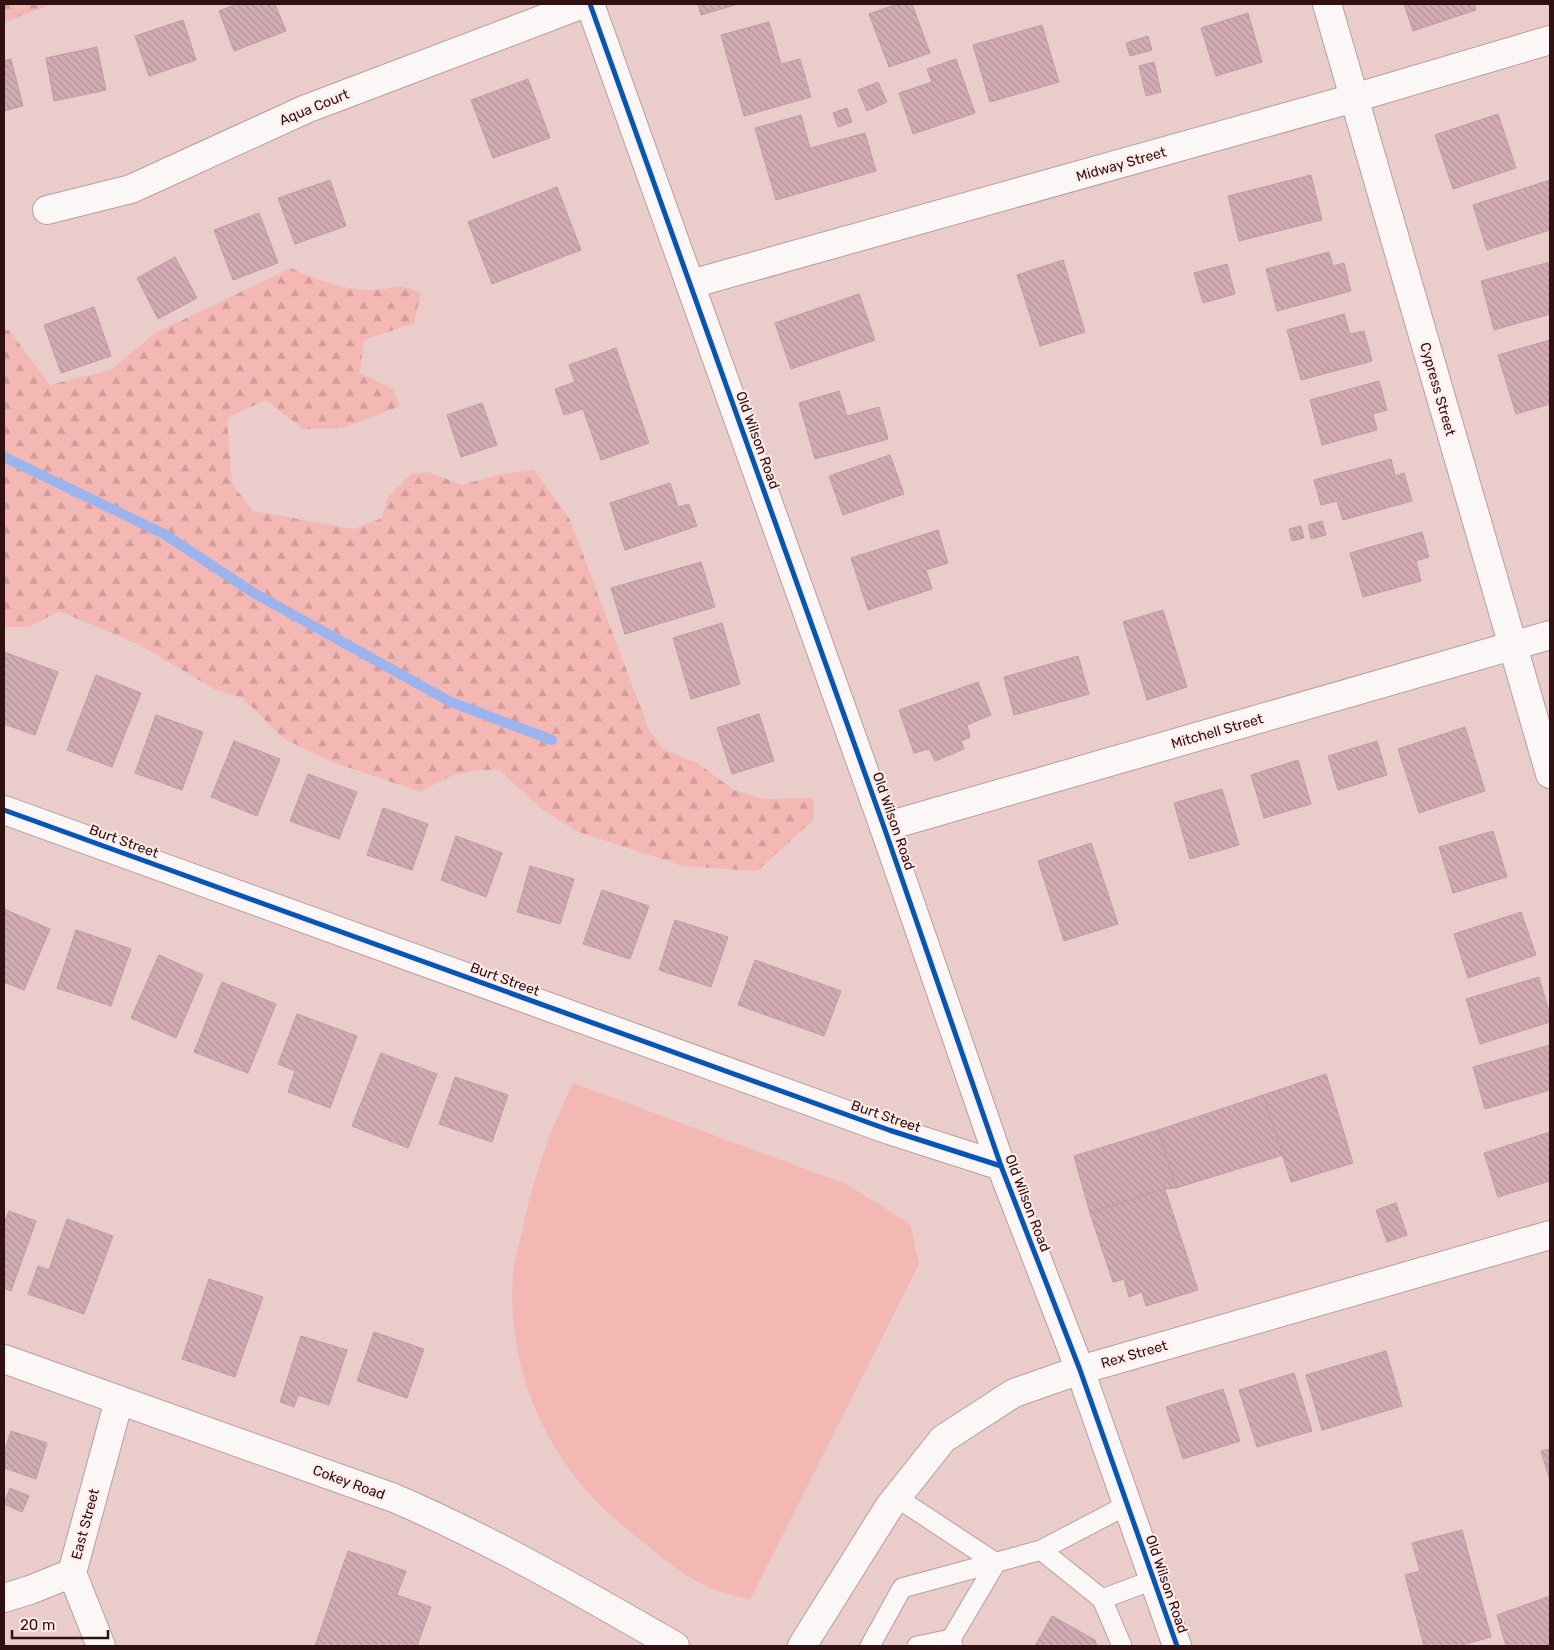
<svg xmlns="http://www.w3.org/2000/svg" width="1554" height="1650" viewBox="0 0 1554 1650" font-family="Rubik,sans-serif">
<defs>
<pattern id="forest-firs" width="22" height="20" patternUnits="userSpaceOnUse" patternTransform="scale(1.25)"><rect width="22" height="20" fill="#f3b7b4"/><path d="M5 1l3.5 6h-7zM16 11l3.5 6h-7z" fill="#d19c9a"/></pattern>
<pattern id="building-back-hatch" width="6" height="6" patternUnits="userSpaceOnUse" patternTransform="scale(1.25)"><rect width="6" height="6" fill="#d2abb3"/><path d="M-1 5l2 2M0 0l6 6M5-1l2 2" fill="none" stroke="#b59299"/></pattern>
</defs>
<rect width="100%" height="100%" fill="#eacccb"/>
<g fill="url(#forest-firs)">
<path d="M4 4H53L4 22Z"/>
<path d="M291 268C310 278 352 292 373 290 400 289 393 281 421 293L414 323 364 340 360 373 393 389 400 406 343 428 303 429 266 400 227 418 232 484 253 511 354 529 382 518 388 497 411 474 428 472 462 485 502 474 534 470 570 520 649 730 664 750 697 763 734 790 763 799 813 798 814 819 757 871 683 866 576 831 542 809 499 770C467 768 448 775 421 792L329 761 283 738 243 698 214 689 140 645 59 611 29 627H4V331L9 330 50 385 111 370 155 333Z"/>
</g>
<path fill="#f3b7b4" d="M573 1083 846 1184 910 1224 919 1264 750 1600C735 1595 718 1592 704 1585 684 1575 665 1560 648 1546 615 1521 583 1492 561 1457 526 1405 508 1337 513 1274 514 1262 518 1249 521 1237 531 1184 549 1132 573 1083Z"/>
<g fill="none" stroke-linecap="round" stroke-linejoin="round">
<path stroke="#9cb4ee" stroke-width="10" d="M4 457 164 534 254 593 451 702 552 740"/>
</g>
<g fill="url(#building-back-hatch)" stroke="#bc9fa3">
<path d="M238 4H275L286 31 234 51 219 11Z"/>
<path d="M698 4H738L701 15Z"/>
<path d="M897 4H912L930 53 889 67 869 14Z"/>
<path d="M1404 4H1474L1476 10 1413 31Z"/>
<path d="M1248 13 1262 62 1216 76 1201 28Z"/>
<path d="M183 20 196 60 149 76 135 36Z"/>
<path d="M769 22 781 64 800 59 811 97 744 116 721 35Z"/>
<path d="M1042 25 1059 82 990 102 973 45Z"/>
<path d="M1148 36 1152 50 1130 56 1126 43Z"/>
<path d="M97 47 106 90 54 101 46 58Z"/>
<path d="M11 59 23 106 4 111V61Z"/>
<path d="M956 59 975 113 913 134 899 93 932 82 927 69Z"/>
<path d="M1154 62 1161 92 1146 96 1139 66Z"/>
<path d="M528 79 550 138 493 158 471 100Z"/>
<path d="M878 82 887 102 867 111 858 90Z"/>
<path d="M847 108 852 122 838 127 833 113Z"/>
<path d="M1498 114 1516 168 1453 189 1435 135Z"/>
<path d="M801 115 810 148 865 133 876 171 776 200 755 128Z"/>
<path d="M1311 175 1322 220 1239 241 1228 196Z"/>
<path d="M330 180 346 226 295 244 278 198Z"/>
<path d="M1550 180V230L1487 250 1473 205Z"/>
<path d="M557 187 581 250 492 284 468 222Z"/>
<path d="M259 213 278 263 233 280 214 230Z"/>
<path d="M1329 252 1333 266 1344 263 1351 291 1277 311 1266 269Z"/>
<path d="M175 257 197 298 158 319 137 278Z"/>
<path d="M1063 260 1085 332 1040 346 1017 275Z"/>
<path d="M1550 262V314L1494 330 1481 281Z"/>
<path d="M1227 264 1235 294 1203 303 1194 273Z"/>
<path d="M859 294 875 340 791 369 775 323Z"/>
<path d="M94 307 111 356 61 373 44 325Z"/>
<path d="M1344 314 1350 334 1364 331 1372 361 1301 380 1287 330Z"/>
<path d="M1550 340V404L1516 414 1498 355Z"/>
<path d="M616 348 649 443 601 460 583 409 564 415 555 389 575 382 569 365Z"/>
<path d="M1379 381 1387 410 1373 414 1377 430 1322 445 1310 400Z"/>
<path d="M839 391 847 416 879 407 888 439 815 459 799 403Z"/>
<path d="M482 403 497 445 461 457 447 415Z"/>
<path d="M890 455 904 494 843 515 829 476Z"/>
<path d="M1391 459 1395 476 1404 473 1412 501 1343 520 1337 501 1321 505 1314 480Z"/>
<path d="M670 483 678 507 689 504 697 526 625 550 610 503Z"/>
<path d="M1322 521 1326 535 1311 539 1308 525Z"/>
<path d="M1301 526 1304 538 1292 541 1289 529Z"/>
<path d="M938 530 948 563 926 570 932 589 868 610 851 558Z"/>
<path d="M1422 532 1429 557 1416 561 1421 581 1363 597 1350 553Z"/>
<path d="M701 562 715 607 625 634 611 588Z"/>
<path d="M1163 610 1187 687 1147 700 1123 622Z"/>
<path d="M722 623 740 684 691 699 673 638Z"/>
<path d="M4 652 58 672 35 735 4 724Z"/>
<path d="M1078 656 1089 694 1014 715 1004 677Z"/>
<path d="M96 675 141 693 112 767 67 750Z"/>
<path d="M978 682 991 715 967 725 970 737 961 741 964 749 935 761 929 749 914 753 899 710Z"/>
<path d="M759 714 774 761 732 774 717 728Z"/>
<path d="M156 715 203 732 182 790 135 773Z"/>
<path d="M1465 727 1485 791 1419 813 1398 749Z"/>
<path d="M234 741 280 759 257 816 211 797Z"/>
<path d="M1377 741 1387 775 1338 790 1328 756Z"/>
<path d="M1298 760 1311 804 1264 818 1251 775Z"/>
<path d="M308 774 357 792 339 839 290 821Z"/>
<path d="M1222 789 1239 845 1190 859 1174 803Z"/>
<path d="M383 808 428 824 412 870 367 855Z"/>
<path d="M1493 831 1507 877 1453 893 1439 847Z"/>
<path d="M456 836 502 853 486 897 441 880Z"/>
<path d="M1091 843 1118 924 1064 941 1038 861Z"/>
<path d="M530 866 574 879 560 924 517 912Z"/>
<path d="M602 890 649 906 630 959 583 944Z"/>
<path d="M4 909 50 929 24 990 4 982Z"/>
<path d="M1521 912 1536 955 1468 978 1454 934Z"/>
<path d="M675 920 728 937 711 987 659 970Z"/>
<path d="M76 930 131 949 111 1006 57 988Z"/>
<path d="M159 955 203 975 176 1038 131 1018Z"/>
<path d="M755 960 841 991 824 1036 738 1005Z"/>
<path d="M1539 977 1550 1015V1022L1480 1044 1466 999Z"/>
<path d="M222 982 276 1004 248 1073 194 1052Z"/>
<path d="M297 1014 357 1036 330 1108 288 1092 295 1071 278 1064Z"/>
<path d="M1550 1045V1090L1485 1109 1473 1067Z"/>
<path d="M381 1053 437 1074 408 1148 352 1126Z"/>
<path d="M1326 1074 1353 1163 1291 1182 1263 1095Z"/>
<path d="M455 1077 508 1095 492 1142 439 1124Z"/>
<path d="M1263 1095 1283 1155 1176 1188 1158 1130Z"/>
<path d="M1158 1130 1176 1188 1165 1189 1090 1213 1074 1156Z"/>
<path d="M1550 1132V1181L1498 1197 1484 1153Z"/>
<path d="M1165 1189 1198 1290 1146 1306 1142 1292 1129 1297 1124 1279 1113 1282 1090 1213Z"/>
<path d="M1396 1203 1407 1235 1387 1242 1376 1210Z"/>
<path d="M9 1211 36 1221 11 1291 4 1288V1224Z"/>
<path d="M67 1219 113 1236 84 1314 28 1294 38 1266 49 1270Z"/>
<path d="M209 1279 263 1297 235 1377 182 1359Z"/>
<path d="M374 1332 424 1349 407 1398 357 1381Z"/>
<path d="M301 1336 347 1350 329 1405 298 1395 294 1407 280 1402Z"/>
<path d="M1386 1351 1402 1406 1322 1430 1306 1375Z"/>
<path d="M1294 1373 1312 1431 1257 1447 1239 1390Z"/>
<path d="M1223 1389 1240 1441 1183 1459 1166 1407Z"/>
<path d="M11 1431 47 1443 36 1479 4 1468V1453Z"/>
<path d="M1550 1449V1481L1541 1451Z"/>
<path d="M10 1488 29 1496 22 1512 4 1504Z"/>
<path d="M1462 1530 1491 1637 1458 1646H1424L1405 1575 1420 1571 1412 1543Z"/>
<path d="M348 1551 406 1571 397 1595 431 1607 417 1646H315Z"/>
<path d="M1550 1596V1646H1506L1497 1615Z"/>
<path d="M1052 1616 1095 1640 1097 1646H1035Z"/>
</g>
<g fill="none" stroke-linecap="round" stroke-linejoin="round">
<g stroke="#ba9d9c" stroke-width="21">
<g id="service">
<path d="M896 1497 996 1563 951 1639 953 1646"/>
<path d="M1041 1550 1102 1599"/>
<path d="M870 1646 902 1588 1041 1550 1127 1505"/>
<path d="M917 1646 951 1639"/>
<path d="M1122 1646 1102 1599 1153 1580"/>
</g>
</g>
<g stroke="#ba9d9c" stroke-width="30">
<g id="minor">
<path d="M1327 4 1550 774"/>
<path d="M47 210 131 189 306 109 583 4"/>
<path d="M691 284 1354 98 1550 40"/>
<path d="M4 810 889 1130 1001 1166"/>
<path d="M884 827 1550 635"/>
<path d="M4 1598 30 1590 72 1573"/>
<path d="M101 1646 72 1573 119 1400"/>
<path d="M802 1646 889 1507 943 1439 1014 1393 1080 1370 1550 1235"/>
</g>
</g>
<g stroke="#ba9d9c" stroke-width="30">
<g id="tertiary">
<path d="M590 4 884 827 1001 1166 1080 1370 1177 1646"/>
<path d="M4 1359 394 1498C492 1540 583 1593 675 1646"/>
</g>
</g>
<use href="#service" stroke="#fcf7f7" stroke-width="19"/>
<use href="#minor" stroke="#fcf7f7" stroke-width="28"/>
<use href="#tertiary" stroke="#fcf7f7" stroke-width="28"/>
<g stroke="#ffecea" stroke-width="8">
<g id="cycleway">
<path d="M590 4 884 827 1001 1166 1080 1370 1177 1646"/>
<path d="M4 810 889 1130 1001 1166"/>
</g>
</g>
<use href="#cycleway" stroke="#0057b8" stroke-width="5"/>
</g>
<g text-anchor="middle" stroke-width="4" stroke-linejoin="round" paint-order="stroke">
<g font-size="14" fill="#301010" stroke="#ffecea">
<text transform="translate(314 107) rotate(-22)" y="5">Aqua Court</text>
<text transform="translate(1121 164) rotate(-16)" y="5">Midway Street</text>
<text transform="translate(1438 389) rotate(74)" y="5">Cypress Street</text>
<text transform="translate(758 440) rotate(70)" y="5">Old Wilson Road</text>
<text transform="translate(1217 731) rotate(-16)" y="5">Mitchell Street</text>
<text transform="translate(894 821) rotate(71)" y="5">Old Wilson Road</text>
<text transform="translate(124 841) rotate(20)" y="5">Burt Street</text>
<text transform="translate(505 979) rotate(20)" y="5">Burt Street</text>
<text transform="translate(886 1116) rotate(19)" y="5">Burt Street</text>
<text transform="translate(1028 1203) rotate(69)" y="5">Old Wilson Road</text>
<text transform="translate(1134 1354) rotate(-16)" y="5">Rex Street</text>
<text transform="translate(349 1482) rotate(20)" y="5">Cokey Road</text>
<text transform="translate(85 1524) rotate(-75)" y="5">East Street</text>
<text transform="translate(1167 1584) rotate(71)" y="5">Old Wilson Road</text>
</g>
</g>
<rect width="1554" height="1650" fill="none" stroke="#301010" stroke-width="10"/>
<path d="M12 1630v8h96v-8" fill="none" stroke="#301010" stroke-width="2.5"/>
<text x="20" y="1630" font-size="15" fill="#301010" stroke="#ffecea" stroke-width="4" paint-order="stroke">20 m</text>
</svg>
